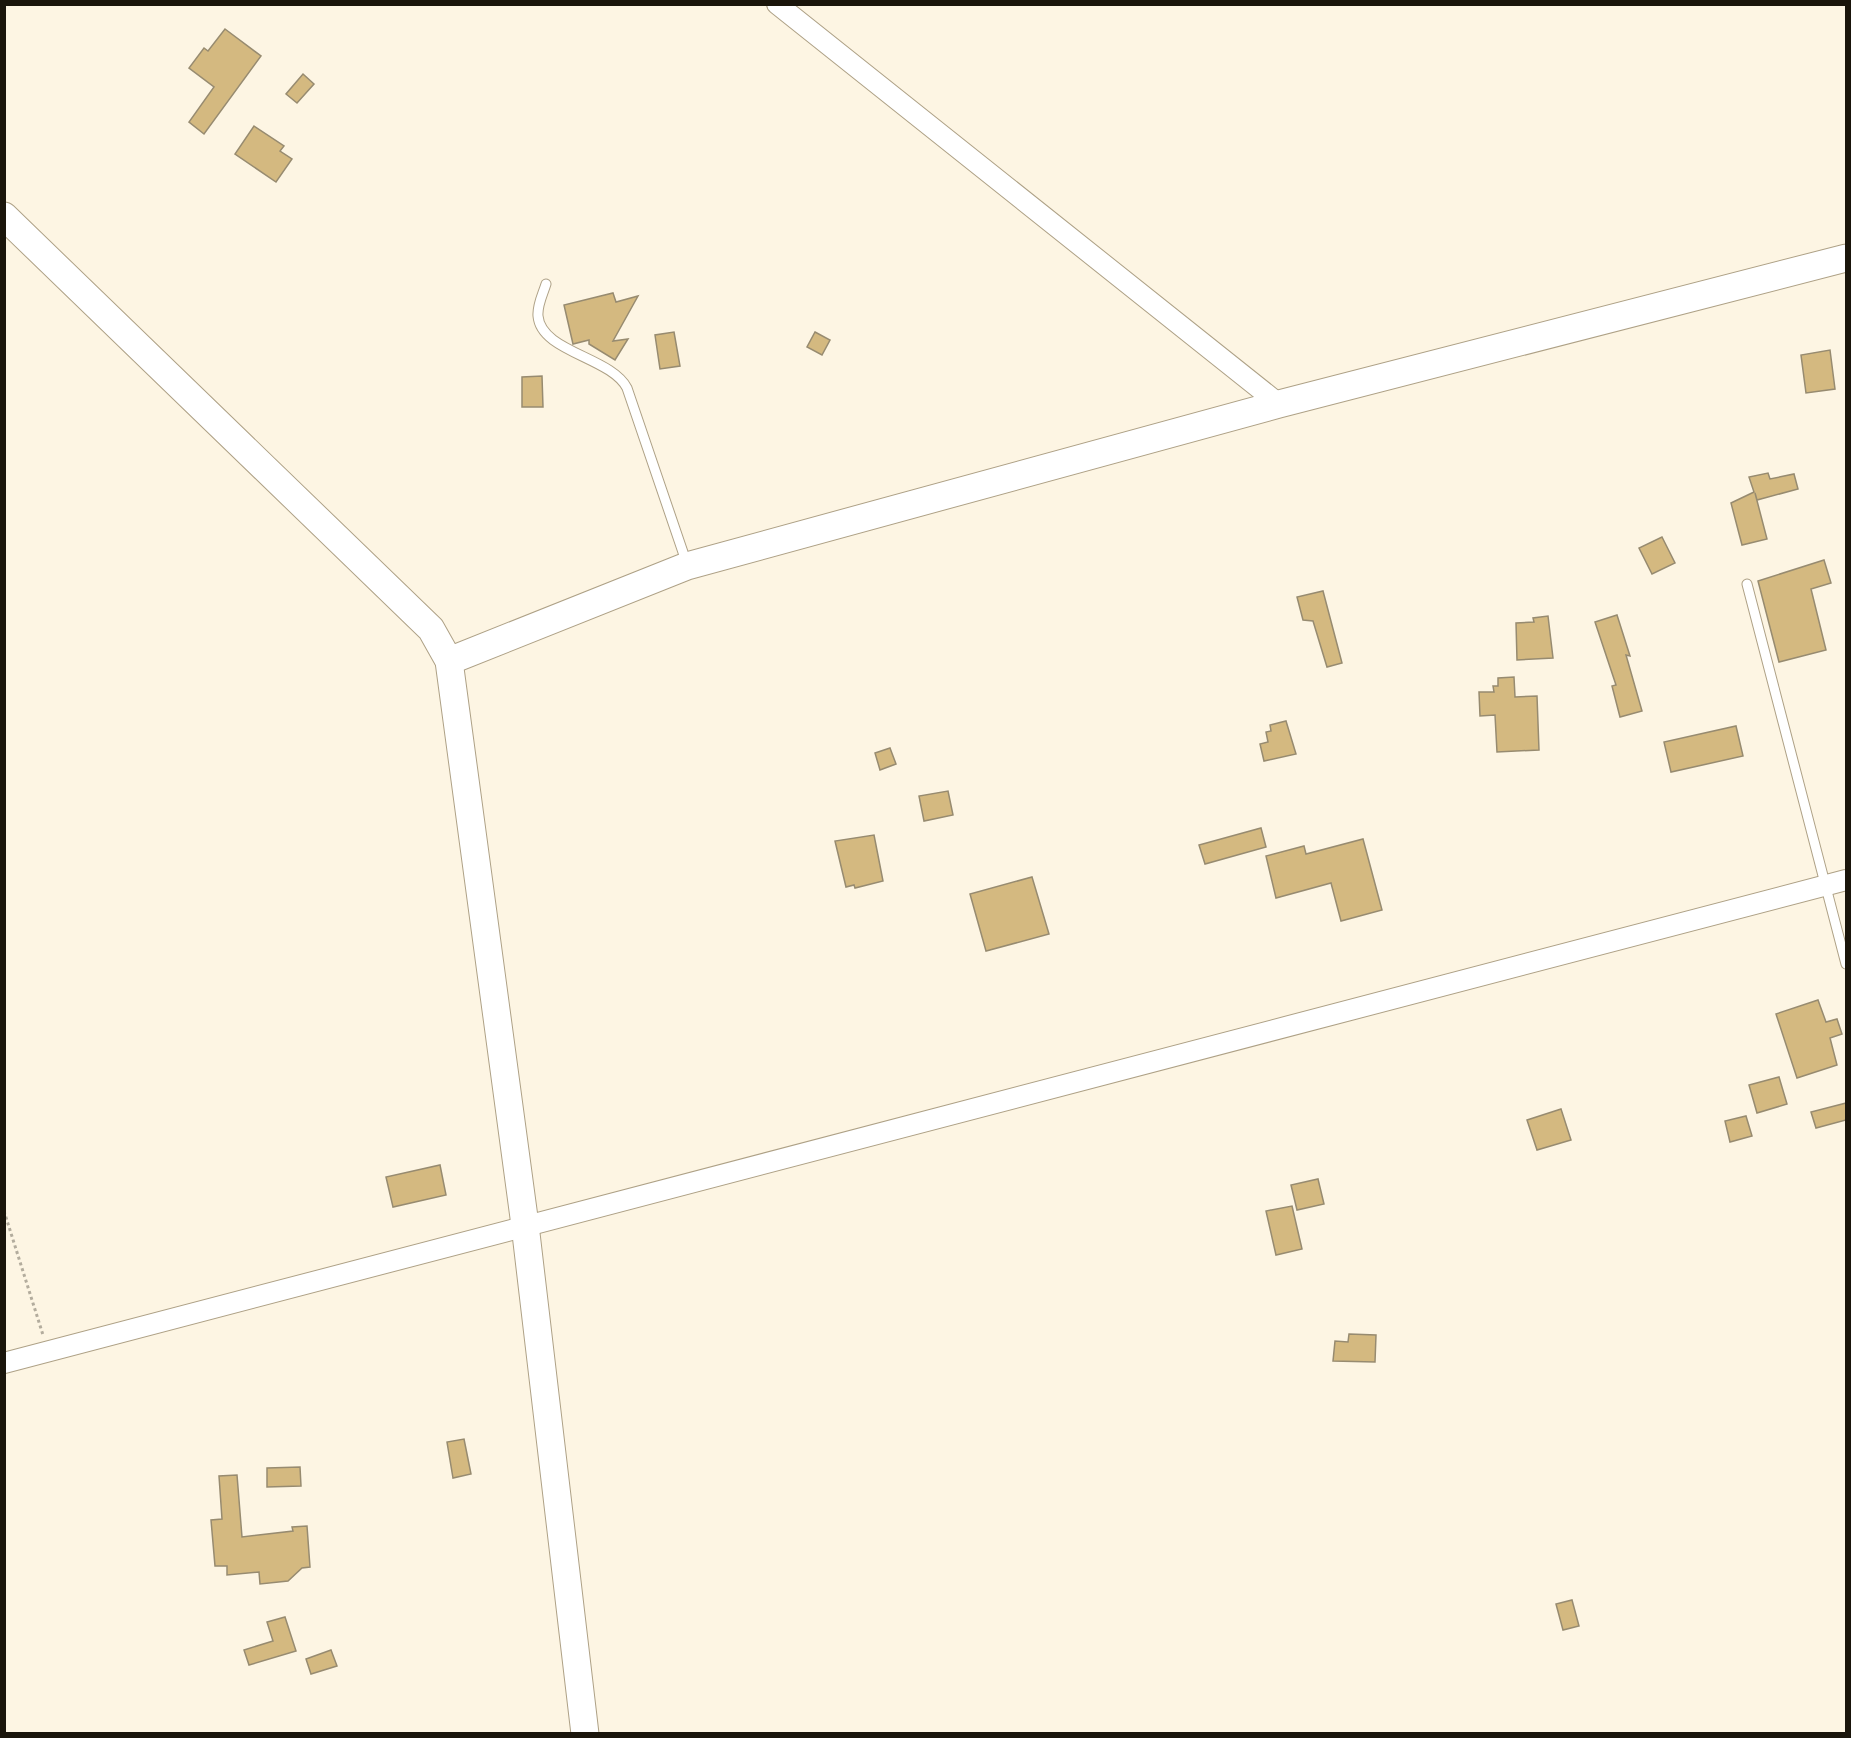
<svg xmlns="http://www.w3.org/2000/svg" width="1851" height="1738" viewBox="0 0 1851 1738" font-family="Cabin,sans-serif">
<rect width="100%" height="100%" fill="#fdf5e3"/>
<g fill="#d4b980" stroke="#978b70" stroke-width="1.5">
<path d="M225 29 261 56 204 134 189 122 214 87 189 68 204 48 208 51Z"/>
<path d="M303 74 314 84 297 103 286 94Z"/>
<path d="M254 126 284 146 280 151 292 159 276 182 235 154Z"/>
<path d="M613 293 616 302 638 296 613 341 628 339 615 360 589 344V340L573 344 564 305Z"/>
<path d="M674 332 680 366 660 369 655 335Z"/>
<path d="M815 332 830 340 822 355 807 347Z"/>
<path d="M1830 350 1835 389 1806 393 1801 355Z"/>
<path d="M542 376 543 407H522V377Z"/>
<path d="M1768 473 1770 479 1794 474 1798 489 1757 500 1755 493 1767 539 1742 545 1731 503 1754 492 1749 477Z"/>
<path d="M1662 537 1675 563 1652 574 1639 548Z"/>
<path d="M1824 560 1831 583 1811 589 1826 650 1779 662 1758 581Z"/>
<path d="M1323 591 1342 663 1327 667 1313 621 1303 620 1297 597Z"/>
<path d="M1617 615 1630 656 1626 655 1642 711 1620 717 1612 686 1616 685 1595 622Z"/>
<path d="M1548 616 1553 658 1517 660 1516 623 1534 622 1533 618Z"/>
<path d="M1514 677 1515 697 1537 696 1539 750 1497 752 1495 715 1480 716 1479 692H1494L1493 686H1498V678Z"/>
<path d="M1286 721 1296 754 1264 761 1260 744 1268 742 1266 732 1271 731 1270 725Z"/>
<path d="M1736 726 1743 756 1671 772 1664 742Z"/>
<path d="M890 748 896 764 880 770 875 753Z"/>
<path d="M948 791 953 815 924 821 919 796Z"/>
<path d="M1261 828 1266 847 1205 864 1199 845Z"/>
<path d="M874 835 883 881 855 888 854 885 846 887 835 841Z"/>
<path d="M1363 839 1382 910 1341 921 1331 883 1276 898 1266 856 1304 846 1306 854Z"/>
<path d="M1032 877 1049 934 986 951 970 894Z"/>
<path d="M1818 1000 1826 1022 1837 1019 1842 1034 1830 1038 1837 1065 1797 1078 1776 1014Z"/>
<path d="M1779 1077 1787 1104 1757 1113 1749 1085Z"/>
<path d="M1846 1103V1120L1816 1128 1811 1112Z"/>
<path d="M1561 1109 1571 1140 1537 1150 1527 1120Z"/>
<path d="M1746 1116 1752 1136 1730 1142 1725 1121Z"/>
<path d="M440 1165 446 1195 393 1207 386 1177Z"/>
<path d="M1318 1179 1324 1204 1297 1210 1291 1185Z"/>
<path d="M1292 1206 1302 1249 1276 1255 1266 1211Z"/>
<path d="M1349 1334 1376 1335 1375 1362 1333 1361 1335 1341 1348 1342Z"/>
<path d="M464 1439 471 1474 453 1478 447 1442Z"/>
<path d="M300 1467 301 1486 267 1487V1468Z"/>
<path d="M237 1475 242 1537 293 1531 292 1527 307 1526 310 1567 302 1568 288 1581 260 1584 259 1572 227 1575V1566H215L211 1520 222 1519 219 1476Z"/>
<path d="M1572 1600 1579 1626 1563 1630 1556 1604Z"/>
<path d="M285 1617 296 1651 249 1665 244 1650 273 1641 267 1622Z"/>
<path d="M331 1650 337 1666 311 1674 306 1659Z"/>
</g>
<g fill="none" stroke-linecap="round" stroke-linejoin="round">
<g stroke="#aea186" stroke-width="11">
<g id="lane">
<path d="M546 284C543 294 537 305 538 316 541 352 611 357 627 388L687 564"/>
<path d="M1747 584 1846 964"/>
</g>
</g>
<g stroke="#aea186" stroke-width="22">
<g id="street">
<path d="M777 4 1279 404"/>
<path d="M4 1363 1846 880"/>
</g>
</g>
<g stroke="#aea186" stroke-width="29">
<g id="secondary">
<path d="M4 216 431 629 449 661 525 1225 585 1734"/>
<path d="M449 661 687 566 1279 404 1846 258"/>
</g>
</g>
<path stroke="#b3ac9d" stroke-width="3" stroke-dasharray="3 3" stroke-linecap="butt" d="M4 1211 43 1335"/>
<use href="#lane" stroke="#fff" stroke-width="9"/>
<use href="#street" stroke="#fff" stroke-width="20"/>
<use href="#secondary" stroke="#fff" stroke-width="27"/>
</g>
<rect width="1851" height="1738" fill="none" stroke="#1a150b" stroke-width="12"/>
</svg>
